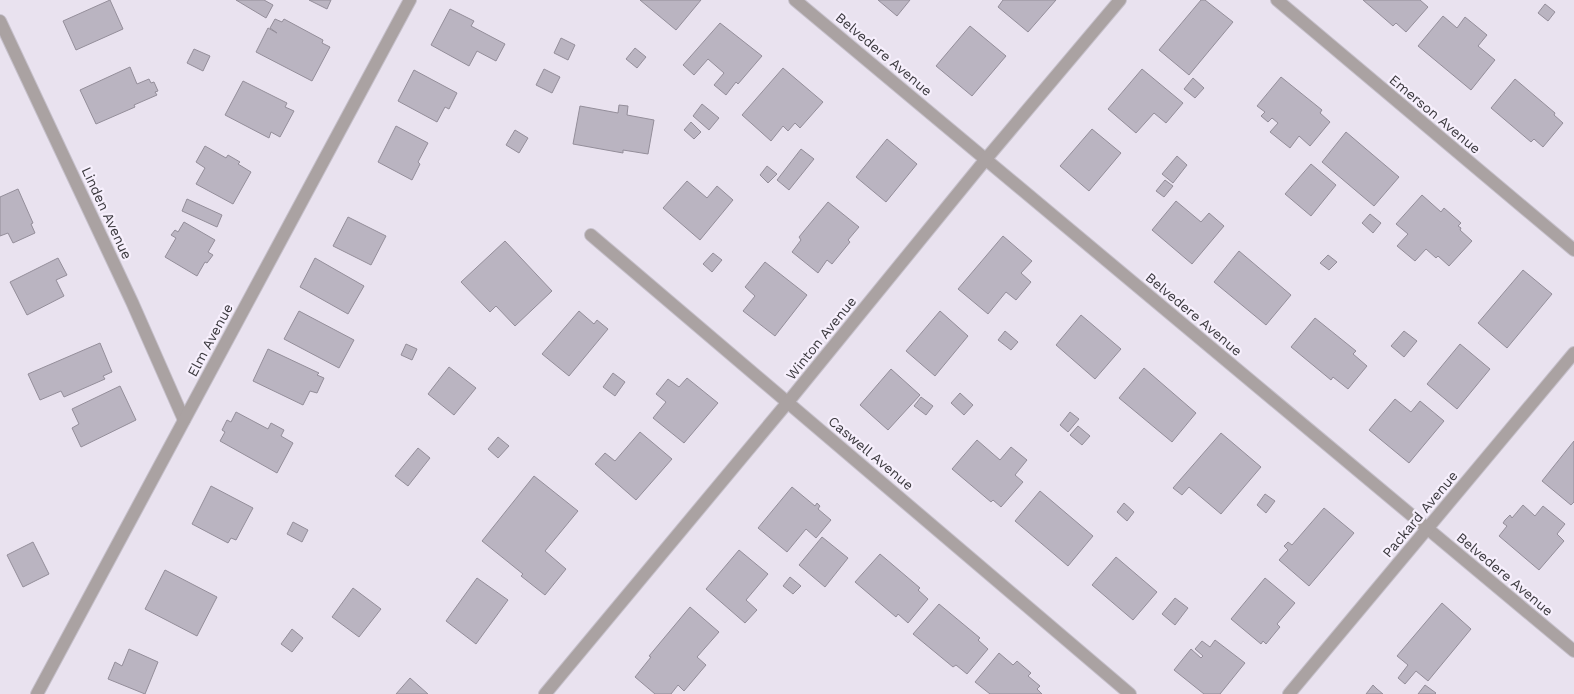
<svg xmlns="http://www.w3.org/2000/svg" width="1574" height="694" viewBox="0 0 1574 694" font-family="'Work Sans',sans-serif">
<rect width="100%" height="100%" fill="#e9e2ef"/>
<g fill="#bab4c1" stroke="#948e9a">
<path d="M110 0 123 29 76 50 63 21Z"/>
<path d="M236 0H264L273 5 266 18Z"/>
<path d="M309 0H331L327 9Z"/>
<path d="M640 0H701L676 30Z"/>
<path d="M878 0H910L897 16Z"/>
<path d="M1003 0H1056L1028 32 998 7Z"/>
<path d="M1201 0H1205L1233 22 1189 75 1159 50Z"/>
<path d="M1363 0H1420L1428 7 1406 32 1396 23 1393 26Z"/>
<path d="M1545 4 1555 12 1548 21 1538 13Z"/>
<path d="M450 9 474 21 471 26 505 44 496 61 477 51 469 66 431 45Z"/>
<path d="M1443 16 1457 28 1465 17 1487 35 1478 46 1495 60 1471 90 1418 46Z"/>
<path d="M275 19 282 22 284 19 323 40 322 43 330 47 312 81 256 52 268 28 277 33 270 28Z"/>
<path d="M720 23 762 56 738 84 736 82 726 95 714 85 724 73 708 59 694 75 683 65Z"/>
<path d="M970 26 1006 56 972 96 936 66Z"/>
<path d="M561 38 575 45 568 60 554 53Z"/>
<path d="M635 48 646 57 637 68 626 59Z"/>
<path d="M194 49 210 56 203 71 187 63Z"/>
<path d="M130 67 137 84 149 79 151 83 154 82 158 91 155 92 157 95 134 105 135 107 96 124 80 90Z"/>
<path d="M783 68 823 102 800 128 795 123 788 131 783 126 771 141 742 115Z"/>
<path d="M544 69 560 77 552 93 536 85Z"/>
<path d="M1142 69 1183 103 1166 123 1154 113 1136 133 1108 109Z"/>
<path d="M414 70 457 93 449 109 445 107 437 122 398 101Z"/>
<path d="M1281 77 1322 110 1320 113 1330 122 1310 146 1299 136 1290 148 1270 132 1278 123 1272 118 1268 122 1261 116 1265 112 1257 106Z"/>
<path d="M1193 78 1204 88 1195 98 1184 89Z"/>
<path d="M1515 79 1555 113 1554 115 1563 123 1543 147 1534 139 1531 142 1491 108Z"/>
<path d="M243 81 287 103 285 107 294 111 280 137 271 132 269 138 225 115Z"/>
<path d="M702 104 719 118 709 130 693 116Z"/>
<path d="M619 105 628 106 627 115 654 120 648 154 623 150V153L573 144 580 106 618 113Z"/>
<path d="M691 122 701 132 694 139 684 130Z"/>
<path d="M396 126 428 143 418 162 420 164 412 180 378 162Z"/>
<path d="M1092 129 1121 153 1089 191 1060 166Z"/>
<path d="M515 130 528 138 519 153 506 145Z"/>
<path d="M1346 132 1399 177 1374 206 1322 162Z"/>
<path d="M887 139 917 164 886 202 856 177Z"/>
<path d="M205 146 226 158 228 155 240 162 238 164 251 172 233 204 196 184 205 168 196 162Z"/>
<path d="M801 149 814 159 789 190 777 180Z"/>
<path d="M1177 156 1187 165 1173 183 1162 174Z"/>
<path d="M1311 164 1336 185 1311 216 1285 194Z"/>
<path d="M767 166 777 174 768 183 760 175Z"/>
<path d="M1165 180 1173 186 1164 197 1156 191Z"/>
<path d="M687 181 707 198 717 186 733 200 700 240 663 208Z"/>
<path d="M18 189 33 223 31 224 35 233 13 243 8 233 0 236V197Z"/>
<path d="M1422 195 1441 212 1444 208 1461 223 1458 226 1461 228 1460 230 1472 241 1449 266 1438 256 1436 258 1426 249 1415 261 1397 246 1408 234 1396 224Z"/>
<path d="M187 199 222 215 217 227 182 211Z"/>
<path d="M1176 201 1201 222 1209 213 1224 226 1192 264 1152 230Z"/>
<path d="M828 202 859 227 848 240 850 242 832 264 827 260 818 273 792 252 801 240 799 237Z"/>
<path d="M1370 214 1381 223 1373 233 1362 223Z"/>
<path d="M348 217 386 236 371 265 333 246Z"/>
<path d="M184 222 215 240 208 252 213 255 207 263 205 262 197 276 165 257 176 238 171 235 175 230 178 232Z"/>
<path d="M1003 236 1032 261 1021 273 1031 282 1016 300 1006 292 988 314 958 289Z"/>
<path d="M505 241 552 291 515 326 496 306 490 312 461 282Z"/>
<path d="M1239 251 1291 295 1266 325 1214 282Z"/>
<path d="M713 253 722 260 712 272 703 264Z"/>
<path d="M1328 255 1337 262 1329 270 1320 263Z"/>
<path d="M58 258 67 275 56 280 64 296 27 315 10 282Z"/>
<path d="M315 258 364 286 348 314 300 287Z"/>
<path d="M765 262 807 295 775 336 743 311 755 296 745 287Z"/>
<path d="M1523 270 1552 294 1507 348 1478 323Z"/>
<path d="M299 311 354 340 339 368 284 339Z"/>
<path d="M579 311 594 324 597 320 608 329 569 376 542 354Z"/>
<path d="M940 311 968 336 935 376 906 351Z"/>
<path d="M1081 315 1121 349 1095 379 1056 345Z"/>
<path d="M1315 318 1356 351 1353 354 1367 366 1348 389 1333 377 1331 380 1291 347Z"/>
<path d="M1005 331 1018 342 1011 350 998 340Z"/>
<path d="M1404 331 1417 341 1404 357 1391 346Z"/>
<path d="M100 343 112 372 103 376 105 379 64 397 61 391 40 400 28 374Z"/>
<path d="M406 344 417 349 412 360 401 355Z"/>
<path d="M1460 344 1490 369 1457 409 1427 384Z"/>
<path d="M268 349 319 373 317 375 324 378 317 393 310 391 303 405 253 381Z"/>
<path d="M449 367 476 388 454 415 428 394Z"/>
<path d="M1144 368 1196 413 1172 442 1119 398Z"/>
<path d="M891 369 920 395 888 430 860 405Z"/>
<path d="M613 373 625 382 615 396 603 387Z"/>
<path d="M687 378 718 403 684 443 653 418 666 402 656 394 668 379 679 387Z"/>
<path d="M120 386 136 420 81 447 72 428 79 424 72 409Z"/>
<path d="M960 393 973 405 964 415 951 403Z"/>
<path d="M921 397 933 406 926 415 914 406Z"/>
<path d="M1395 399 1411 412 1420 401 1444 421 1409 463 1369 430Z"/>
<path d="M236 412 268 429 271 423 284 430 281 436 293 443 277 473 220 441 225 432 222 430 227 420 231 422Z"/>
<path d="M1070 412 1079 419 1068 432 1060 425Z"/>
<path d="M1078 426 1090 436 1082 445 1070 435Z"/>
<path d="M640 432 672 459 636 500 595 464 605 453 615 461Z"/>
<path d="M1221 433 1261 467 1221 514 1189 487 1182 495 1173 488Z"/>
<path d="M498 437 509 446 498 458 488 449Z"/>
<path d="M977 440 1000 460 1011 447 1027 460 1015 475 1023 482 1001 507 993 500 991 502 952 469Z"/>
<path d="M1574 441V502L1571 505 1542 481Z"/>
<path d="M418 448 430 458 408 486 395 476Z"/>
<path d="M534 476 578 511 545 551 566 569 545 595 521 576 523 574 482 541Z"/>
<path d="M211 486 253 508 236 540 231 538 228 543 192 524Z"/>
<path d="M792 487 815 506 817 503 820 506 818 509 831 520 816 538 806 529 787 552 758 528Z"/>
<path d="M1040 491 1093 536 1068 566 1015 521Z"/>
<path d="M1265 494 1275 501 1266 513 1257 505Z"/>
<path d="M1124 503 1134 512 1127 521 1117 512Z"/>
<path d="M1523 505 1535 516 1543 506 1565 524 1557 534 1564 541 1539 570 1499 536 1507 526 1503 523 1505 520 1510 515 1512 518Z"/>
<path d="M1324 508 1354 533 1309 586 1279 560 1288 550 1284 546 1288 542 1292 545Z"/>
<path d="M293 522 308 530 302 542 287 534Z"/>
<path d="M822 537 848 558 825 587 799 565Z"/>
<path d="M33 542 49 574 23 587 7 555Z"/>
<path d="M739 550 768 574 746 600 757 610 745 623 706 589Z"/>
<path d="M880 554 920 588 918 590 928 599 908 623 898 614 896 617 855 582Z"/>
<path d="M1116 557 1157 592 1133 620 1092 585Z"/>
<path d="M165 570 217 597 197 636 145 609Z"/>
<path d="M790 577 801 586 793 594 783 586Z"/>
<path d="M477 578 508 600 476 644 446 621Z"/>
<path d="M1265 578 1295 603 1277 624 1280 627 1275 633 1266 644 1263 641 1261 644 1231 619Z"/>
<path d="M353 588 381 609 359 637 332 617Z"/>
<path d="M1175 598 1188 608 1175 625 1162 614Z"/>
<path d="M1442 603 1471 629 1428 681 1416 671 1405 684 1398 678 1408 665 1397 656Z"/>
<path d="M939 604 980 638 978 640 988 649 967 674 956 665 953 667 913 634Z"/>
<path d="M690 607 719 632 697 657 706 665 684 691 678 685 671 694H655L635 677 651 657 649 656Z"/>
<path d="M292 629 303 638 292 652 281 644Z"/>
<path d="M1215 640 1245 663 1220 694H1204L1174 670 1191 649 1201 658 1203 656 1195 649 1202 641 1210 647Z"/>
<path d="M129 649 158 662 145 694 108 679 115 662 122 666Z"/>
<path d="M999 653 1013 665 1017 661 1031 673 1028 676 1040 686 1037 689 1042 694H990L975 682Z"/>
<path d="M410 678 428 694H396Z"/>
<path d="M1373 685 1377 689 1383 694H1366Z"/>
<path d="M1425 685 1436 693 1435 694H1418Z"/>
</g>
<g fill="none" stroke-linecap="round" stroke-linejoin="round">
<g stroke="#c6c0cb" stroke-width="14">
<g id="street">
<path d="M795 0 1574 651"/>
<path d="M1277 0 1574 250"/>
<path d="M0 21 132 302 184 420"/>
<path d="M591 235 1130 694"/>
<path d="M37 694 410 0"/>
<path d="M545 694 788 402 986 159 1120 0"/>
<path d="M1289 694 1574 353"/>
</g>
</g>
<use href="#street" stroke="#aaa2a2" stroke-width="12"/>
</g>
<g text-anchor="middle" stroke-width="4.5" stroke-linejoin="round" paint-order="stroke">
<g font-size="14" fill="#3a383d" stroke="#f6effc">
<text transform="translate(884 54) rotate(40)" y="5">Belvedere Avenue</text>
<text transform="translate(1435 114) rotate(40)" y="5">Emerson Avenue</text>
<text transform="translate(107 213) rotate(65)" y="5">Linden Avenue</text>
<text transform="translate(1194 314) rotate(40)" y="5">Belvedere Avenue</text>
<text transform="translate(821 338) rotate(-51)" y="5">Winton Avenue</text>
<text transform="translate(210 340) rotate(-62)" y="5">Elm Avenue</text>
<text transform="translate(871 453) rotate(40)" y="5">Caswell Avenue</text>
<text transform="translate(1420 514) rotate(-50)" y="5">Packard Avenue</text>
<text transform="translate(1505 574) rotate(40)" y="5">Belvedere Avenue</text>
</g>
</g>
</svg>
